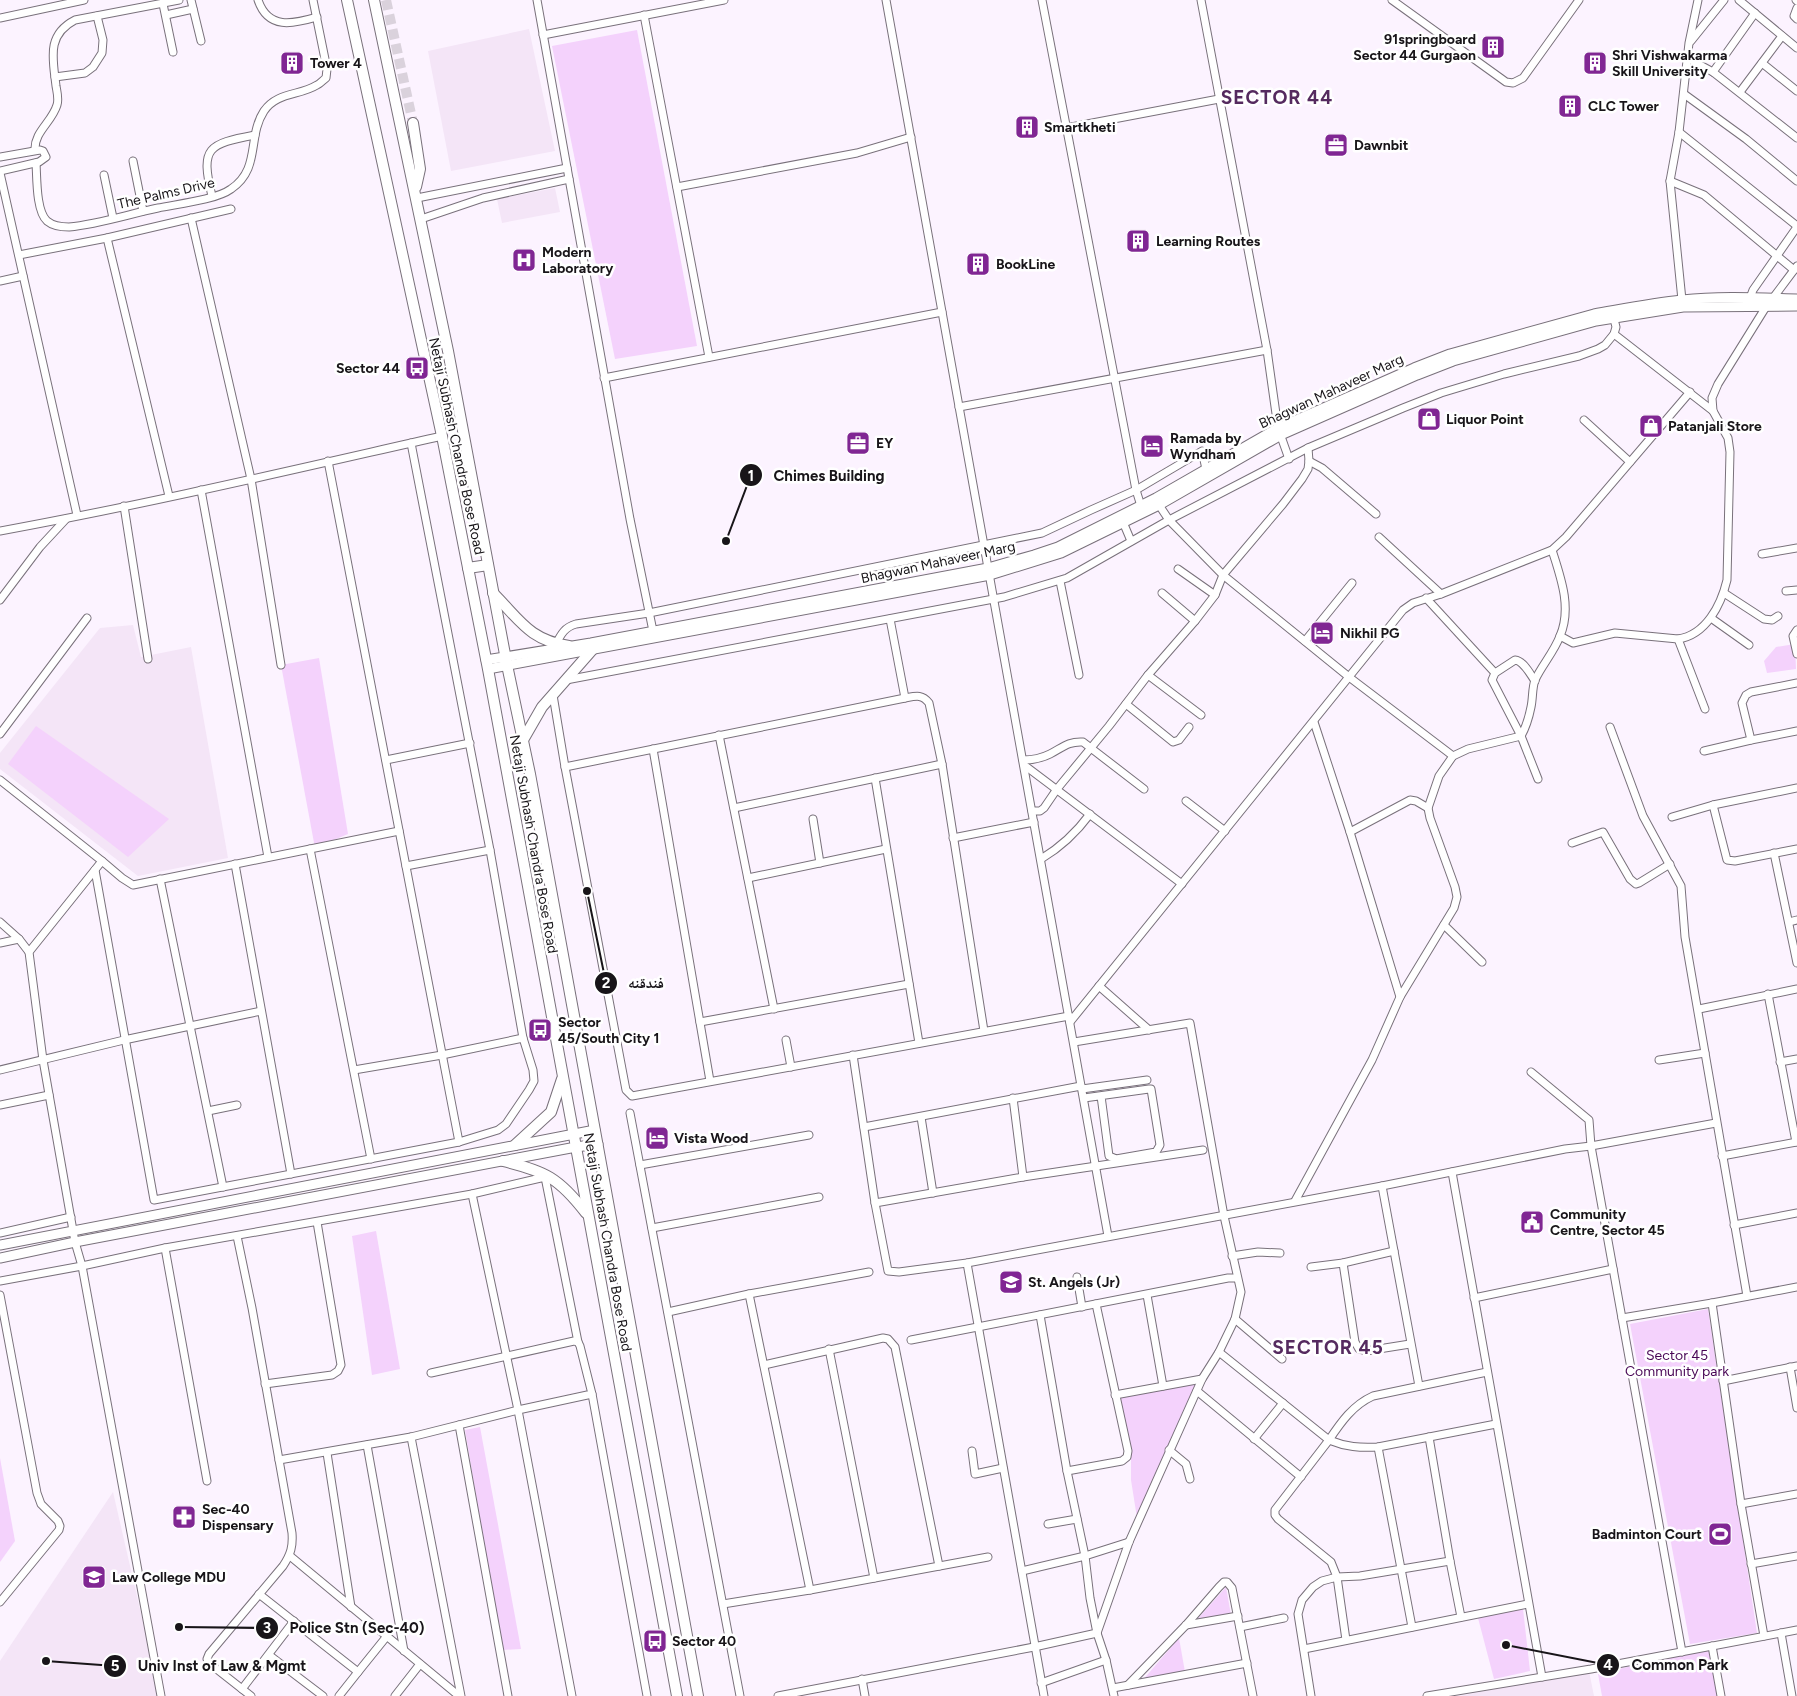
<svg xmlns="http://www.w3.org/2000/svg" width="1797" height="1696" viewBox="0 0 1797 1696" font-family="Figtree,'Noto Naskh Arabic',sans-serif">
<rect width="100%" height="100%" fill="#fcf3ff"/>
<g fill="#f4e5f7">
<path d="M529 29 555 151 451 171 428 51Z"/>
<path d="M555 188 560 212 502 223 497 199Z"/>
<path d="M133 625 141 657 191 647 228 858 138 876 0 769V753L100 628Z"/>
<path d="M113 1492 160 1696H0V1661Z"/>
<path d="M1589 1671 1594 1696H1459Z"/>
</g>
<g fill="#f4d2fc">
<path d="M637 30 697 346 615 359 552 46Z"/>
<path d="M1795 644 1796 669 1767 673 1764 661 1776 647Z"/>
<path d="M319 658 348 834 315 848 281 665Z"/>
<path d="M36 726 169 819 128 857 8 764Z"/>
<path d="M376 1231 400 1369 372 1375 352 1236Z"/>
<path d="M1708 1309 1757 1633 1690 1644 1630 1324Z"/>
<path d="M1198 1382 1137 1518 1131 1480V1460L1118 1397Z"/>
<path d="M480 1427 521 1649 502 1650 465 1430Z"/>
<path d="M0 1458 15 1541 0 1562Z"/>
<path d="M1226 1587 1231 1615 1194 1623Z"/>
<path d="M1523 1609 1530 1671 1494 1679 1478 1618Z"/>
<path d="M1179 1638 1185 1672 1142 1681Z"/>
<path d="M1710 1647 1717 1696H1602L1598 1674Z"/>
</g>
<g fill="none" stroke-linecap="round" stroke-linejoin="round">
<path stroke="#dad2dc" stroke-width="10" stroke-dasharray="10 5" stroke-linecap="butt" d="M386 0 413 123"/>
<g stroke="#79717b" stroke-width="9">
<g id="minor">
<path d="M191 0 201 41"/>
<path d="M258 0C268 30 293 24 317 17"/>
<path d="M537 0 630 519 653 631"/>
<path d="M886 0 1108 1236"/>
<path d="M1042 0 1136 490 1141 506"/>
<path d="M1201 0 1267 350 1278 428 1289 459"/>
<path d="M1392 0 1506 82 1513 83 1523 78 1579 0"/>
<path d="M1739 0 1797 48"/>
<path d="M1796 0 1797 1"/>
<path d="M163 4 173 52"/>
<path d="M1797 8 1794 16 1797 19"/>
<path d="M166 15 193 9"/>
<path d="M644 15 709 357"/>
<path d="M0 18 84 0"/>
<path d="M543 35 724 0"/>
<path d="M1691 41 1724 0"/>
<path d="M1687 58 1713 72 1797 138"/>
<path d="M1762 63 1797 91"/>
<path d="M1713 72 1755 13"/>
<path d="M55 77 85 73 93 67 102 53 103 40 97 16"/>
<path d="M1740 92 1782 36"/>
<path d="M1684 94 1746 139 1797 181"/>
<path d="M1066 128 1219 99"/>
<path d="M1679 132 1797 226"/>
<path d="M35 150C34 132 52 122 57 105 59 99 57 92 56 86 53 59 46 35 75 20L179 0"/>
<path d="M0 157 40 150 43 151 46 157 39 162 0 171"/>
<path d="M133 161 143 211"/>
<path d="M36 163C37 178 36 211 47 221 53 226 61 227 69 227 99 224 129 214 158 208 177 204 216 200 231 189 261 169 247 137 264 111 277 92 299 96 317 85 320 84 323 80 326 78L327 69 313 0"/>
<path d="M0 173 77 515"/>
<path d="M104 175 113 218"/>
<path d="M1670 181 1704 195 1794 270"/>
<path d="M677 187 857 153 911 137"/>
<path d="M212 196C200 147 208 144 255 135"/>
<path d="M417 198 567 168"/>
<path d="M191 218 251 479 281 665"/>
<path d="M421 219 483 198 569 179"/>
<path d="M107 238 169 496"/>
<path d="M19 255 107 238 231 209"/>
<path d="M0 281 23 276"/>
<path d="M1750 298 1753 290 1797 227"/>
<path d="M1682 300 1670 181 1679 132 1689 43 1698 0"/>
<path d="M1614 334 1713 411"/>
<path d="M604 378 942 312"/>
<path d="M959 407 1267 350"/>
<path d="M1584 420 1630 462"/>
<path d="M328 461 459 1142 498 1130 506 1124 529 1090 534 1081 533 1070 523 1038 490 850 411 443"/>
<path d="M1309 461 1322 468 1376 514"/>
<path d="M201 490 268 857"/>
<path d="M1159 505 1169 520 1223 575 1349 677 1453 756"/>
<path d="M124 506 148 659"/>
<path d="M1123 522 1131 541"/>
<path d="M0 531C148 504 296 469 442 436"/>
<path d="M1379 537 1441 594"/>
<path d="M1762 554 1797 548"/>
<path d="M1178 569 1215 595"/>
<path d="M1060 581 1079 675"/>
<path d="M1786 591 1797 590"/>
<path d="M1162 593 1195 621"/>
<path d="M1724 593 1764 619 1772 620 1778 616"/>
<path d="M1426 598 1495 673"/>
<path d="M0 600 40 547 66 519"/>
<path d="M1711 618 1749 645"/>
<path d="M890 619 905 698"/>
<path d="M1797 630 1793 636 1797 654"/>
<path d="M1560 636 1573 643 1615 633 1678 639C1706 635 1721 605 1727 580L1730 452 1728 438 1713 411 1712 398 1718 384 1764 310 1797 266"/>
<path d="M1678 639 1705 709"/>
<path d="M1305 641 1352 583"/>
<path d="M556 644C561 634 565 627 576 624L649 613 1042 533 1091 510 1136 490 1202 451 1206 469"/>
<path d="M1148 675 1195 621 1215 595 1223 575 1283 504 1302 479 1308 469 1309 461 1308 448"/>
<path d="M566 680 1004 597 1067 578 1169 520 1308 448 1403 408 1441 393 1504 374 1579 356 1598 349 1605 345 1614 334 1616 327 1613 315"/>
<path d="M1535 681C1530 674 1524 661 1515 660L1495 673 1492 680 1521 736 1538 779"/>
<path d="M553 695 565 767 626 1090 632 1096 1069 1016"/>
<path d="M1126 704 1173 742 1179 740 1189 727"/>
<path d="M1314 722 1350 832 1400 997"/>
<path d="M1610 727 1643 816 1681 886 1685 937 1747 1296"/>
<path d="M0 734 87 618"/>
<path d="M719 735 774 1009"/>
<path d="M1751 740 1742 703 1746 695 1751 692 1797 683"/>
<path d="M653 749 710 1081"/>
<path d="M1704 751 1751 740 1797 731"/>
<path d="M386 760 470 743"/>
<path d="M1023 760C1032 760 1042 758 1050 754 1062 748 1068 741 1083 742L1144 789"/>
<path d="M1024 765 1182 884"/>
<path d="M565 767 905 698C916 696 922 694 929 703L942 764 984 1031"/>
<path d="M875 778 919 1043"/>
<path d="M0 780 102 861 122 878 133 885 399 831"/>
<path d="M1186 801 1225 831"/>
<path d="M1713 805 1727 860 1735 861 1797 849"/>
<path d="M734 808 942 764"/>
<path d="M1032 811H1040L1044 808 1057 789 1109 726 1148 675 1201 715"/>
<path d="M1672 817 1713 805 1797 788"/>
<path d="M813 819 820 863"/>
<path d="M1350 832 1410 800 1416 801 1428 808"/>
<path d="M953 838 1034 822"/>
<path d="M1572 843 1603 832 1630 879 1636 884 1639 883 1670 864"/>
<path d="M310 849 371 1159"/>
<path d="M1774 853 1797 963"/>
<path d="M1041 859C1061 847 1076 833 1090 814"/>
<path d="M102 861 29 952 43 1060 75 1242 82 1266 161 1696"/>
<path d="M235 864 291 1174"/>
<path d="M406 866 490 850"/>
<path d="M95 870 154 1200 459 1142"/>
<path d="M748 878 886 849"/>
<path d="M160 879 223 1187"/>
<path d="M0 922 19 939 29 952"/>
<path d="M1789 922 1797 920"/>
<path d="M1444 925 1482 962"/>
<path d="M0 943 19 939"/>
<path d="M1099 986 1149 1030"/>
<path d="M1768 994 1796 1142"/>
<path d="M1699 1009 1797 989"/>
<path d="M700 1022 909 984"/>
<path d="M1070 1022 1403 610 1413 603 1441 594 1552 550 1566 537 1690 392"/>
<path d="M786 1040 791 1067"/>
<path d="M1074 1042 1190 1023 1224 1216 1241 1292 1235 1319 1219 1352 1202 1379 1129 1542 1097 1633"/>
<path d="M853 1055 875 1203 888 1271 899 1272 967 1263 1382 1186 1565 1149 1591 1146 1716 1123"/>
<path d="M1659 1060 1705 1053"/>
<path d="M1780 1062 1797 1059"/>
<path d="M0 1070 124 1040 261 1011"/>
<path d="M354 1070 442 1055 523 1038"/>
<path d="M1531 1072 1589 1120 1591 1146 1682 1652"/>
<path d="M1082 1089 1147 1080"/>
<path d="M1013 1098 1023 1177"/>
<path d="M1084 1098 1149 1089H1151L1160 1145 1156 1152 1116 1159 1109 1156 1101 1096"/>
<path d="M0 1105 49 1095"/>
<path d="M208 1111 237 1105"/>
<path d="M630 1113 740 1696"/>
<path d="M921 1117 933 1193"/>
<path d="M864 1127 1081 1086"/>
<path d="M1722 1156 1797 1142"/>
<path d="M640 1165 809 1135"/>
<path d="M1452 1172 1542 1677"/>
<path d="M1382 1186 1419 1386"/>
<path d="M472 1194 518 1410 572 1696"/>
<path d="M1295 1201 1372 1060 1400 997 1454 908 1457 897 1455 887 1430 818 1428 808 1439 776 1453 756 1468 749 1521 736C1526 727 1529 717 1531 707 1533 698 1532 688 1535 680 1542 665 1554 652 1560 636 1572 608 1561 578 1552 550"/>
<path d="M875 1203 1023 1177 1203 1150"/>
<path d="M1734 1225 1797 1213"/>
<path d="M652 1228 819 1197"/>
<path d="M0 1233 71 1217"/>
<path d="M237 1236 252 1308 292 1533C293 1546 291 1554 283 1566L209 1654 207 1659 209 1663 251 1696"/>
<path d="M165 1248 207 1481"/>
<path d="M1232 1256 1258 1252 1280 1253"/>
<path d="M967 1263 1044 1696"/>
<path d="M1343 1263 1355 1342 1359 1349 1366 1351 1410 1344"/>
<path d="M1311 1267 1343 1263 1394 1251"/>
<path d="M1077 1277 1082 1307"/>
<path d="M0 1281 82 1266 165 1248 472 1194 545 1177 578 1342"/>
<path d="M749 1294 810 1590"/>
<path d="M0 1295 37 1493 41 1504 58 1521 60 1526 59 1530 0 1602"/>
<path d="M1147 1295 1163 1386"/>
<path d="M1474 1298 1613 1269"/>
<path d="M1712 1303 1741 1504 1764 1636"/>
<path d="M668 1312 749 1294 869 1272"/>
<path d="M1040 1315 1067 1471 1085 1556 1090 1598 1097 1633 1106 1660 1114 1696"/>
<path d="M1622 1318 1712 1303 1797 1287"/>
<path d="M1235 1319 1282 1359"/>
<path d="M911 1340 1228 1278H1237"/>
<path d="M829 1349 874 1578"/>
<path d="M1219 1352 1329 1440C1341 1422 1353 1405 1373 1396L1487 1372"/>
<path d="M764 1365 883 1338 888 1339 895 1347 939 1566"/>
<path d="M1790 1367 1797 1408"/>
<path d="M1723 1381 1797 1366"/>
<path d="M265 1384 332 1375 338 1371 341 1365 317 1222"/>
<path d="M1197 1391 1301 1477"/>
<path d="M592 1394 647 1696"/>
<path d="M1115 1395 1202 1379"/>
<path d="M459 1425 508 1696"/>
<path d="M411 1437 461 1696"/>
<path d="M1429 1437 1450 1561 1461 1617"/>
<path d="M1254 1439 1283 1403"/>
<path d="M367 1445 404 1651"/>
<path d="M1378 1447 1412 1627"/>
<path d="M1169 1450 1186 1464 1190 1479"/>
<path d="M972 1451 975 1474 1003 1468"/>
<path d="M327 1453 351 1607"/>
<path d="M279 1460 411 1437 518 1410 592 1394 580 1346 578 1342 574 1341 431 1373"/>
<path d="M1067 1471 1122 1461 1127 1457 1128 1451 1096 1304"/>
<path d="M1741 1504 1797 1494"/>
<path d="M1048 1524 1077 1519"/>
<path d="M290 1556 459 1696"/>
<path d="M1751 1564 1797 1556"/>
<path d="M1022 1571 1085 1556 1129 1542"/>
<path d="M259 1594 358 1672 339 1696"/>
<path d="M723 1604 810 1590 988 1557"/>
<path d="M1186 1625 1238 1616"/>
<path d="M1240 1627 1284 1618"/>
<path d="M1781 1633 1792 1696"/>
<path d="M1346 1640 1337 1577 1331 1562 1278 1519 1275 1515V1510L1329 1440C1346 1447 1360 1448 1378 1447L1496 1424"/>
<path d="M1712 1646 1721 1696"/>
<path d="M1304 1649 1528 1604"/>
<path d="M269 1655 323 1696"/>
<path d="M358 1672 387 1636"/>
<path d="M862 1679 865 1696"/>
<path d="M1041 1683 1106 1660"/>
<path d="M1128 1685 1186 1625 1219 1587 1224 1582H1227L1232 1588 1253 1696"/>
<path d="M1113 1688 1247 1663"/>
<path d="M242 1689 294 1621"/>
<path d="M395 1696 420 1664"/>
<path d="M778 1696 1034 1647 1097 1633"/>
<path d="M1311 1696 1298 1614 1302 1600 1313 1587 1322 1581 1337 1577 1360 1576 1450 1561"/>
<path d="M1427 1696 1591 1669 1797 1630"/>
</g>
</g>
<g stroke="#79717b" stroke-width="11">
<g id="tertiary">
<path d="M486 660 591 643 988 568 1034 555 1058 547 1156 498 1278 428 1414 368 1450 354 1594 314C1623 309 1653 303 1682 300 1720 296 1759 298 1797 299"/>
<path d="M488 669 990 575 1061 553 1159 505 1281 435 1417 375 1453 361 1596 321 1683 307 1797 306"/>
<path d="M0 1245 595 1130"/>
<path d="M0 1258 75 1242 576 1147 598 1144"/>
</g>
</g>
<g stroke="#79717b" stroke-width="12">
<g id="secondary">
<path d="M347 0 442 436 488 669 677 1696"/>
<path d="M374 0 448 351 507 665 530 774 698 1696"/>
<path d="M413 123 420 169 416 187"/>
<path d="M468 568 488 565"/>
<path d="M493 593C520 620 529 640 569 646"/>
<path d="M523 740 542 707 593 649"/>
<path d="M515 1145 551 1112 562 1079"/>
<path d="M503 1161C545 1171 559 1178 586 1213"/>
</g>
</g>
<use href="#minor" stroke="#fff" stroke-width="7"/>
<use href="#tertiary" stroke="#fff" stroke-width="9"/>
<use href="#secondary" stroke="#fff" stroke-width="10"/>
</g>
<defs>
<g id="building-square" transform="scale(1.25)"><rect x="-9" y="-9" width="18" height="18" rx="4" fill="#802693" stroke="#fff"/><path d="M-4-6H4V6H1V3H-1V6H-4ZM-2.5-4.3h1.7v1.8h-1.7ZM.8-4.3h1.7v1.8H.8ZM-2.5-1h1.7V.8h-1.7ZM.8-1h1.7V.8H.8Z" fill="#fff"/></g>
<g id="office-square" transform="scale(1.25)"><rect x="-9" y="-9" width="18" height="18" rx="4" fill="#802693" stroke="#fff"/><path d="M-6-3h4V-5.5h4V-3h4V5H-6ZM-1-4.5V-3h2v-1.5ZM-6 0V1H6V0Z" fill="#fff"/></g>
<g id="hospital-square" transform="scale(1.25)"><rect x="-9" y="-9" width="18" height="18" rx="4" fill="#802693" stroke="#fff"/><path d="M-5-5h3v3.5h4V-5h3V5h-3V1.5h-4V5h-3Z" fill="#fff"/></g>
<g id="bus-square" transform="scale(1.25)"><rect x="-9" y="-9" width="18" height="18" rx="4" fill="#802693" stroke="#fff"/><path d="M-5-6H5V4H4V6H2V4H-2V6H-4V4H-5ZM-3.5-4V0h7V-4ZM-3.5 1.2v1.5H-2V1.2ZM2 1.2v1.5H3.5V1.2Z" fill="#fff"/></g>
<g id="shop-square" transform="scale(1.25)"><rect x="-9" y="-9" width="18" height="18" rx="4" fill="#802693" stroke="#fff"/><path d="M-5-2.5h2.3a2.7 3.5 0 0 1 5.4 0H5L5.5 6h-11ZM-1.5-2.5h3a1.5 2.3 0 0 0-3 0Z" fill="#fff"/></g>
<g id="hotel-square" transform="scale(1.25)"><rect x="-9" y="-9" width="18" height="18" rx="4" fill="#802693" stroke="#fff"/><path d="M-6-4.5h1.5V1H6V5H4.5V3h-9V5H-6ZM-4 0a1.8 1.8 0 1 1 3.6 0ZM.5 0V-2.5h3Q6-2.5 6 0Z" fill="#fff"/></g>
<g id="civic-square" transform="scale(1.25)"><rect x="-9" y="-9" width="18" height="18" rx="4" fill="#802693" stroke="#fff"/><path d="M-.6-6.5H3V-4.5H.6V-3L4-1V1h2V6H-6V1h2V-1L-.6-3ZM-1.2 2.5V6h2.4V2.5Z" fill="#fff"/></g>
<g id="school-square" transform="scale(1.25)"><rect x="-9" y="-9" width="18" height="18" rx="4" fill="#802693" stroke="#fff"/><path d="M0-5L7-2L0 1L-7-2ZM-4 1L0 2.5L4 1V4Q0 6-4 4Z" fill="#fff"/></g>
<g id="pharmacy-square" transform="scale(1.25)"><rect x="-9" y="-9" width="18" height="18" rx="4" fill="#802693" stroke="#fff"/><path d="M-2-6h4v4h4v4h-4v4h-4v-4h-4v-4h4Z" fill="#fff"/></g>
<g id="stadium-square" transform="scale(1.25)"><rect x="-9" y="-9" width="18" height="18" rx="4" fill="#802693" stroke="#fff"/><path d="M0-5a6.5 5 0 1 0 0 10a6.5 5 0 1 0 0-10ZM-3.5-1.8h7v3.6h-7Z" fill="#fff"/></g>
<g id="university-square" transform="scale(1.25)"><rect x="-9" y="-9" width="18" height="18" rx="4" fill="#802693" stroke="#fff"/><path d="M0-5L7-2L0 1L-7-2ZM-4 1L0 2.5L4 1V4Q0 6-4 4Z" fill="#fff"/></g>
</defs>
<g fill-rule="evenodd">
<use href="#building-square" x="1493" y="47"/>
<use href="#building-square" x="292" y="63"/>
<use href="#building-square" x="1595" y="63"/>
<use href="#building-square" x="1570" y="106"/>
<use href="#building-square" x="1027" y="127"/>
<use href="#office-square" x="1336" y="145"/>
<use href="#building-square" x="1138" y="241"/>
<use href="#hospital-square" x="524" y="260"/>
<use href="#building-square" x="978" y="264"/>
<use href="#bus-square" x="417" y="368"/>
<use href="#shop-square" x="1429" y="419"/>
<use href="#shop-square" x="1651" y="426"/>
<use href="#office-square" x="858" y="443"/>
<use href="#hotel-square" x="1152" y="446"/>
<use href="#hotel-square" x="1322" y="633"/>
<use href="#bus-square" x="540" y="1030"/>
<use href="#hotel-square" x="657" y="1138"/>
<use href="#civic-square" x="1532" y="1222"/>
<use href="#school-square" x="1011" y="1282"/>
<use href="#pharmacy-square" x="184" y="1517"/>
<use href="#stadium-square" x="1720" y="1534"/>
<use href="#university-square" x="94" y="1577"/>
<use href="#bus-square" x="655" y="1641"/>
</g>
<g text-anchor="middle" stroke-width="5" stroke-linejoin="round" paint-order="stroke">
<g font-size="14" font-weight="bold" fill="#181519" stroke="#fff" text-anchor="start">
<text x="1476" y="44" text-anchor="end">91springboard<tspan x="1476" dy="16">Sector 44 Gurgaon</tspan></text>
<text x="1612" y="60">Shri Vishwakarma<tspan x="1612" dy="16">Skill University</tspan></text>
<text x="310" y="68">Tower 4</text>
<text x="1588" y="111">CLC Tower</text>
<text x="1044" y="132">Smartkheti</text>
<text x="1354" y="150">Dawnbit</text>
<text x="1156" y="246">Learning Routes</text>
<text x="542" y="257">Modern<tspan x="542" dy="16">Laboratory</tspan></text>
<text x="996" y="269">BookLine</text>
<text x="400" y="373" text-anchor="end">Sector 44</text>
<text x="1446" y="424">Liquor Point</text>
<text x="1668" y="431">Patanjali Store</text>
<text x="1170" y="443">Ramada by<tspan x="1170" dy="16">Wyndham</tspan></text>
<text x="876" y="448">EY</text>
<text x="1340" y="638">Nikhil PG</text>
<text x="558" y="1027">Sector<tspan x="558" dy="16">45/South City 1</tspan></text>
<text x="674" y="1143">Vista Wood</text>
<text x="1550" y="1219">Community<tspan x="1550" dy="16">Centre, Sector 45</tspan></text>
<text x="1028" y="1287">St. Angels (Jr)</text>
<text x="202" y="1514">Sec-40<tspan x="202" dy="16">Dispensary</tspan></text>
<text x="1702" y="1539" text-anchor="end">Badminton Court</text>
<text x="112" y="1582">Law College MDU</text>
<text x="672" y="1646">Sector 40</text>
</g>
<g font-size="14" fill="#181519" stroke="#fff">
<text transform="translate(166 193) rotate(-13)" y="5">The Palms Drive</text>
<text transform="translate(1331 391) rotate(-25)" y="5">Bhagwan Mahaveer Marg</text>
<text transform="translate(457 446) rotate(78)" y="5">Netaji Subhash Chandra Bose Road</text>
<text transform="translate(938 562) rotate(-12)" y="5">Bhagwan Mahaveer Marg</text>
<text transform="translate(534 844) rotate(80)" y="5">Netaji Subhash Chandra Bose Road</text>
<text transform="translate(608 1242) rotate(80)" y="5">Netaji Subhash Chandra Bose Road</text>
</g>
<g font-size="14" fill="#480555" stroke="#fff">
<text x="1677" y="1360">Sector 45<tspan x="1677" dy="16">Community park</tspan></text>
</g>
<g font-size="19" font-weight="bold" letter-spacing="1" fill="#552a5f" stroke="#fff">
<text x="1277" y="104">SECTOR 44</text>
<text x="1328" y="1354">SECTOR 45</text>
</g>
</g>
<path fill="none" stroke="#181519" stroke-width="2" d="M726 541L751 475M587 891L606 983M179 1627L267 1628M1506 1645L1608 1665M46 1661L115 1666"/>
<g fill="#181519" stroke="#fff" stroke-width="2">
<circle cx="726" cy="541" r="5"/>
<circle cx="587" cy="891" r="5"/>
<circle cx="179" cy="1627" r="5"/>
<circle cx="1506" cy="1645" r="5"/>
<circle cx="46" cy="1661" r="5"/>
<circle cx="751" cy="475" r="12"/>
<circle cx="606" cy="983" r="12"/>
<circle cx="267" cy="1628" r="12"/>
<circle cx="1608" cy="1665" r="12"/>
<circle cx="115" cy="1666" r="12"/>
</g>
<g font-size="15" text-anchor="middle" font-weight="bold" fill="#fff">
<text x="751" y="481">1</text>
<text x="606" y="988">2</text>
<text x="267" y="1633">3</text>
<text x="1608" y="1670">4</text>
<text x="115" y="1671">5</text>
</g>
<g font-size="15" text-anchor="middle" font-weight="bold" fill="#181519" stroke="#fff" stroke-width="5" stroke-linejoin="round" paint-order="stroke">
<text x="829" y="481">Chimes Building</text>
<text x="646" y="988">فندقنه</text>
<text x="357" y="1633">Police Stn (Sec-40)</text>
<text x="1680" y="1670">Common Park</text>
<text x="222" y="1671">Univ Inst of Law &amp; Mgmt</text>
</g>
</svg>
